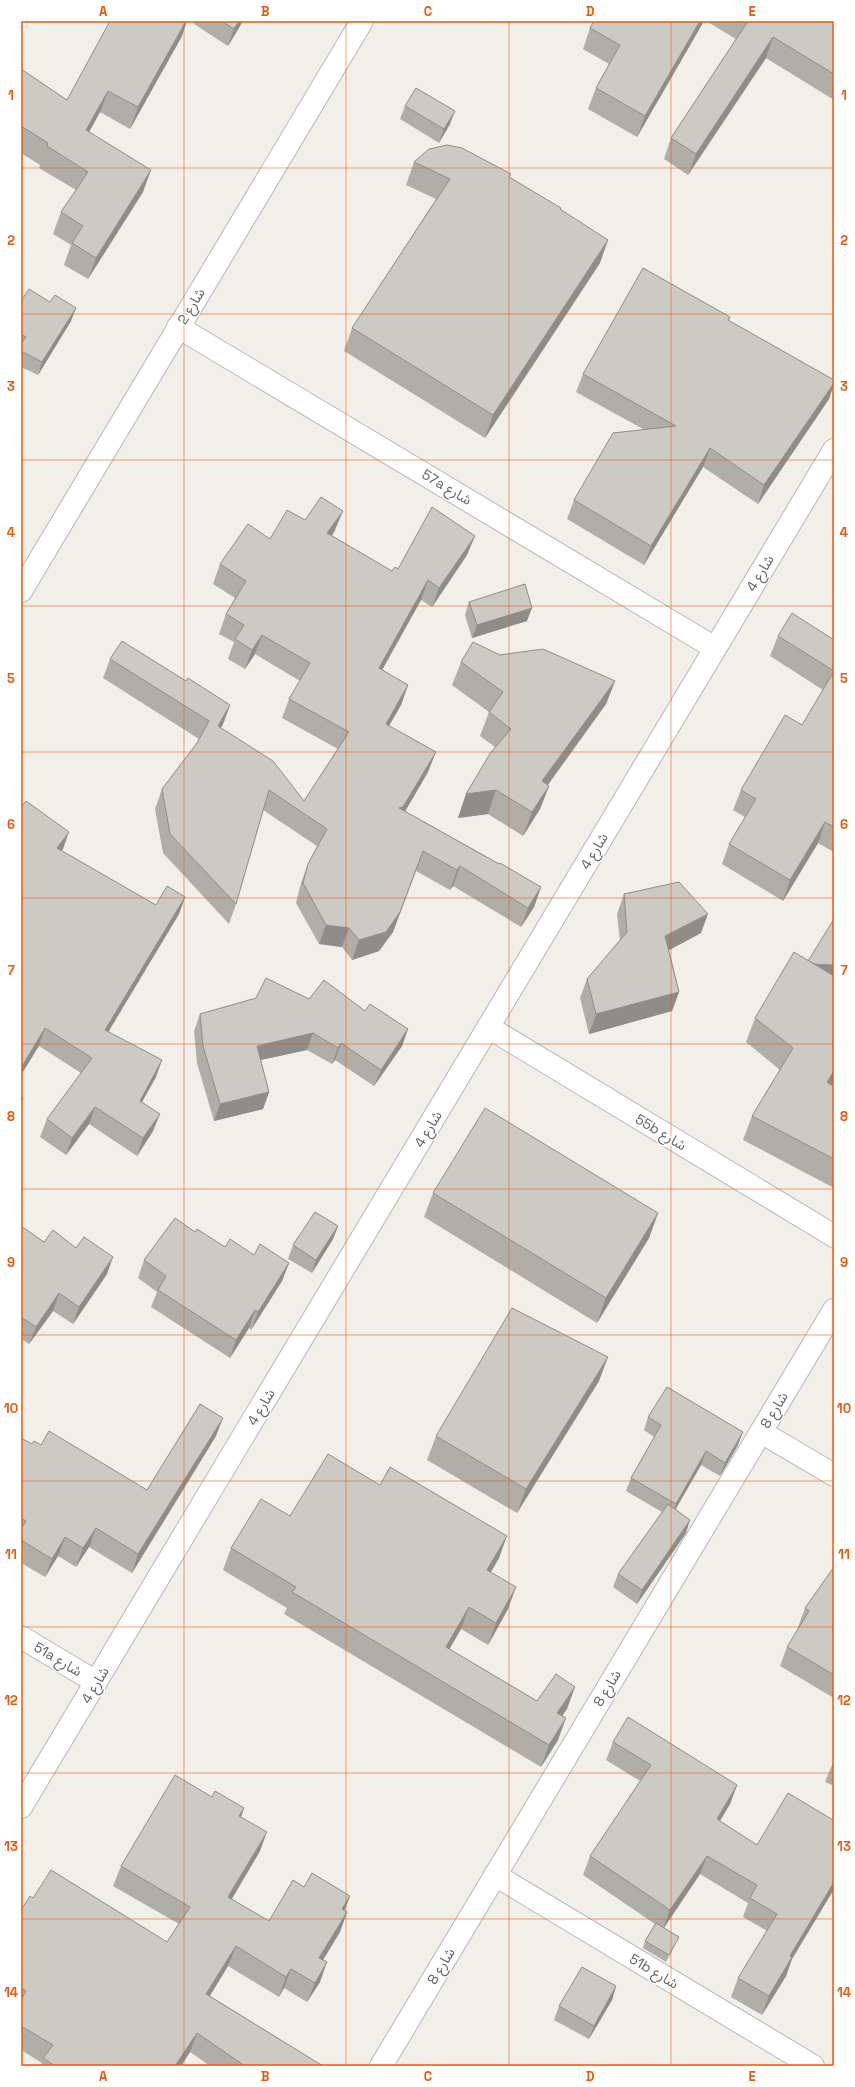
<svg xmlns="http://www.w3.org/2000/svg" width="855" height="2087" viewBox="0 0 855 2087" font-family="'Space Grotesk','Noto Sans Arabic',sans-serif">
<rect width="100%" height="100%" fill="#f1efe8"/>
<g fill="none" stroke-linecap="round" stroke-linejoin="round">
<g stroke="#b5b8bc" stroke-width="24">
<g id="street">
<path d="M178 327 715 648"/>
<path d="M21 591 362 21"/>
<path d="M488 1027 834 1236"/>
<path d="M761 1432 834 1475"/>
<path d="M21 1637 96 1682"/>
<path d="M21 1807 834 450"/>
<path d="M495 1875 813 2066"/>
<path d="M381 2066 834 1310"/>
</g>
</g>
<use href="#street" stroke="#fff" stroke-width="22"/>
</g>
<g fill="#afaea9">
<path d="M195 21H243L228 46 194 24Z"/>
<path d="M594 21H704L637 137 588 109 596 88 609 64 583 49 590 28Z"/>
<path d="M706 21H834V100L766 58 688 175 664 159 671 138 736 39Z"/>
<path d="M182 36 130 129 100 112 89 132 143 192 88 279 64 265 71 245 53 234 61 212 76 190 39 168 40 165 21 153V69L67 100Z"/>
<path d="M405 106 450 124 439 143 400 119Z"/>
<path d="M414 162 509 178 600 263 485 438 344 351 352 328 436 199 406 185Z"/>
<path d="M21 301 50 302 71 321 38 375 21 367Z"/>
<path d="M730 317 729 321 834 380V384L829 399 758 504 703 467 644 565 567 519 574 500 643 429 576 392 583 374Z"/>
<path d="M305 520 335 530 332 536 392 571 398 569 467 555 432 607 421 600 382 670 408 685 401 705 389 726 428 772 405 811 541 887 534 907 521 927 453 886 450 890 416 871 393 932 379 951 352 960 342 947 319 944 296 903 301 883 308 864 317 846 263 810 236 904 229 924 163 853 155 809 162 789 197 743 199 739 103 678 110 659 186 681 230 705 223 724 221 728 304 801 338 749 282 718 289 699 300 681 255 654 245 669 228 659 234 642 219 634 226 614 235 598 213 584 220 564Z"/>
<path d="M469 602 527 621 472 638 465 615Z"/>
<path d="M778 636 834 640V852L818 843 783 901 722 864 729 844 745 817 733 810 741 790 802 725 823 690 770 656Z"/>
<path d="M500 655 615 681 606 704 548 785 549 786 540 809 523 836 488 814 458 818 466 794 495 747 480 736 489 712 452 685 461 662Z"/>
<path d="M21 807 63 849 61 851 156 905 185 897 179 914 109 1031 156 1077 142 1102 153 1131 137 1156 89 1124 66 1155 40 1137 47 1119 81 1073 39 1046Z"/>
<path d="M624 894 701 933 669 950 679 992 672 1011 589 1034 580 998 587 979 620 941 617 914Z"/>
<path d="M808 961 834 1081 831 1085 834 1087V1188L743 1140 752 1116 780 1070 746 1042 755 1018Z"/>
<path d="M309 999 365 1011 408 1029 402 1046 374 1086 335 1060 332 1064 307 1050 261 1060 269 1092 263 1109 214 1121 197 1063 194 1031 200 1014Z"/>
<path d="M433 1193 658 1213 649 1238 597 1323 424 1217Z"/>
<path d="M21 1226 44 1242 107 1274 73 1324 53 1311 29 1344 21 1339Z"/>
<path d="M338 1226 333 1239 312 1273 288 1259 293 1245Z"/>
<path d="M195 1232 225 1247 254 1255 289 1263 282 1281 251 1330 249 1328 230 1358 151 1307 157 1292 138 1278 144 1260Z"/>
<path d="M599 1381 517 1513 427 1460 436 1436Z"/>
<path d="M648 1417 738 1445 720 1476 701 1465 675 1510 686 1533 637 1604 613 1587 618 1574 662 1512 626 1491 631 1478 654 1437 644 1430Z"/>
<path d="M216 1436 132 1573 89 1547 76 1567 58 1556 45 1577 21 1563V1438L32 1444 41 1445 147 1490Z"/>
<path d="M290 1516 499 1558 491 1572 508 1609 488 1645 461 1629 449 1649 537 1701 567 1709 562 1716 558 1740 541 1767 284 1614 287 1608 223 1570 231 1548Z"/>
<path d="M834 1567V1698L780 1666 787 1647 799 1627H798L805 1608Z"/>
<path d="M613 1742 737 1785 730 1804 720 1821 757 1845 833 1820 834 1818V1889L792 1959 786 1976 762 2015 731 1997 738 1978 767 1931 743 1917 748 1903 700 1874 664 1928 676 1943 666 1962 643 1948 645 1941 655 1924 583 1875 590 1856 640 1781 606 1760Z"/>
<path d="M834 1760V1786L825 1782Z"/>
<path d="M212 1797 244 1808 241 1817 260 1851 232 1899 269 1921 304 1887 350 1896 344 1911 347 1912 340 1932 323 1960 320 1982 307 2002 284 1988 279 1997 228 1966 210 1996 323 2066H210L190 2052 181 2066H41L42 2063 21 2050V1910L33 1898 167 1942 179 1924 113 1886 121 1866Z"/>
<path d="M616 1986 612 2000 589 2039 554 2020 559 2006Z"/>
</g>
<g fill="#8f8d8a">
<path d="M186 21H187L182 36 130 129 138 107Z"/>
<path d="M239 21H243L228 46 234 29Z"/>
<path d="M700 21H704L637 137 645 116Z"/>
<path d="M773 37 766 58 688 175 696 154Z"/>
<path d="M108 91 100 112 78 152 86 130Z"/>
<path d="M455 111 450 124 439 143 444 129Z"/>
<path d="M151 170 143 192 88 279 96 258Z"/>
<path d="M608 240 600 263 485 438 493 415Z"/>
<path d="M76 308 71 321 38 375 42 362Z"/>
<path d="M834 383V384L829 399 758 504 764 485Z"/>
<path d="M710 448 703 467 644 565 651 546Z"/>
<path d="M343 511 335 530 320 553 327 533Z"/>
<path d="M475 536 467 555 432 607 439 588Z"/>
<path d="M428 580 421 600 372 688 379 668Z"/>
<path d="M532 608 527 621 472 638 477 625Z"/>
<path d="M262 635 255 654 245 669 252 650Z"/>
<path d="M615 681 606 704 533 805 542 781Z"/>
<path d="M408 685 401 705 379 743 386 724Z"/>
<path d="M230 705 223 724 211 745 218 726Z"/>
<path d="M436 752 428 772 396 827 399 808Z"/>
<path d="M549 786 540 809 523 836 532 812Z"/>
<path d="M496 790 488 814 458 818 466 794Z"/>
<path d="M825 822 818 843 783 901 790 880Z"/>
<path d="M69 832 63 849 51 866 57 848Z"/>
<path d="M423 851 393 932 379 951 352 960 359 940Z"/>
<path d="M460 866 453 886 450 890 457 870Z"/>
<path d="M541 887 534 907 521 927 528 908Z"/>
<path d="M185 897 179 914 99 1047 105 1030Z"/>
<path d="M708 914 701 933 658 956 665 936Z"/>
<path d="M326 925 349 928 342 947 319 944Z"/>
<path d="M807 964 834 965V985Z"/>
<path d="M679 992 672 1011 589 1034 596 1014Z"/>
<path d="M45 1028 39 1046 21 1075V1068Z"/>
<path d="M408 1029 402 1046 374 1086 381 1070Z"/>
<path d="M313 1033 307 1050 251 1062 257 1046Z"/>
<path d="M341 1043 335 1060 332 1064 338 1048Z"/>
<path d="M162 1060 156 1077 133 1118 140 1101Z"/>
<path d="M834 1071V1081L819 1106 827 1082Z"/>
<path d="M269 1092 263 1109 214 1121 220 1104Z"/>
<path d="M95 1107 89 1124 66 1155 72 1138Z"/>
<path d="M160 1114 153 1131 137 1156 143 1138Z"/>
<path d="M658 1213 649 1238 597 1323 606 1298Z"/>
<path d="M338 1226 333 1239 312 1273 316 1260Z"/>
<path d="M113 1257 107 1274 73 1324 79 1307Z"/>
<path d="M289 1263 282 1281 251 1330 258 1312Z"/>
<path d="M59 1293 53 1311 29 1344 36 1327Z"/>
<path d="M255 1310 249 1328 230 1358 236 1340Z"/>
<path d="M608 1357 599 1381 517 1513 526 1489Z"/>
<path d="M223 1418 216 1436 132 1573 138 1554Z"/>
<path d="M743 1432 738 1445 720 1476 725 1463Z"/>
<path d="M706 1451 701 1465 671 1517 676 1504Z"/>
<path d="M690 1520 686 1533 637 1604 642 1590Z"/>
<path d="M96 1528 89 1547 76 1567 83 1548Z"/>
<path d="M507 1536 499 1558 479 1592 487 1570Z"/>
<path d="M65 1537 58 1556 45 1577 52 1559Z"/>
<path d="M516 1587 508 1609 488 1645 496 1623Z"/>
<path d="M469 1607 461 1629 438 1669 446 1647Z"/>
<path d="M575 1687 567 1709 549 1735 557 1713Z"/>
<path d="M566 1718 558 1740 541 1767 549 1745Z"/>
<path d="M737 1785 730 1804 710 1837 717 1819Z"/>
<path d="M244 1808 237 1828 239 1816Z"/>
<path d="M267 1832 260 1851 221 1917 228 1897Z"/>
<path d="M707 1856 700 1874 663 1929 670 1910Z"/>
<path d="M834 1882V1889L792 1959 786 1976 762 2015 769 1996 790 1956Z"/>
<path d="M350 1896 343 1915 342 1909Z"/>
<path d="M347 1912 340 1932 312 1978 319 1958Z"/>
<path d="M236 1946 228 1966 199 2013 206 1994Z"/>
<path d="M327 1962 320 1982 307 2002 315 1983Z"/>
<path d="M291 1969 284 1988 279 1997 286 1977Z"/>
<path d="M616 1986 612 2000 589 2039 594 2026Z"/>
<path d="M197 2033 190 2052 181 2066H175Z"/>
</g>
<g fill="#cccac5" stroke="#8f8d8a">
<path d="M110 21H186L138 107 108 91 86 130 151 170 96 258 72 243 83 226 61 212 88 172 47 146 48 143 21 126V69L67 100Z"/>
<path d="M221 21H239L234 29Z"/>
<path d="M594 21H700L645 116 596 88 620 45 590 28Z"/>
<path d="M748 21H834V74L773 37 696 154 671 138Z"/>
<path d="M416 88 455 111 444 129 405 106Z"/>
<path d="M447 145 462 148 511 174 509 177 561 208 560 209 608 240 493 415 352 328 450 179 414 162 429 149Z"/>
<path d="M643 268 730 317 728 320 834 380V383L764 485 710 448 651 546 574 500 613 433 676 426 583 374Z"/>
<path d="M29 289 50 302 55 295 76 308 42 362 21 351V344L26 337 21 334V301Z"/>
<path d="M321 497 343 511 327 533 392 571 395 567 398 569 432 507 475 536 439 588 428 580 379 668 408 685 386 724 436 752 403 807 399 808 499 864 500 863 541 887 528 908 460 866 457 870 423 851 400 912 386 932 359 940 349 928 326 925 303 883 308 864 327 829 269 790 236 904 170 834 162 789 197 743 209 721 110 659 122 641 186 681 188 678 230 705 218 726 273 761 304 801 349 732 289 699 310 663 262 635 252 650 235 639 244 625 226 614 246 581 220 564 248 524 270 539 287 510 305 520Z"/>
<path d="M525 584 532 608 477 625 469 602Z"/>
<path d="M792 613 834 640V827L825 822 790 880 729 844 756 799 741 790 785 715 802 725 834 671 778 636Z"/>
<path d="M473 642 500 655 543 649 615 681 542 781 549 786 532 812 496 790 466 794 491 752 511 729 489 712 503 692 461 662Z"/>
<path d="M26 801 69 832 57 848 156 905 167 886 185 897 105 1030 162 1060 140 1101 160 1114 143 1138 95 1107 72 1138 47 1119 92 1058 45 1028 21 1068V807Z"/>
<path d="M679 882 708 914 665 936 679 992 596 1014 587 979 627 932 624 894Z"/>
<path d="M834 919V965L813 964 808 961Z"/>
<path d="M794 952 834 976V1071L827 1082 834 1087V1159L752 1116 793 1048 755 1018Z"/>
<path d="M266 978 309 999 324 980 365 1011 370 1004 408 1029 381 1070 341 1043 338 1048 313 1033 257 1046 269 1092 220 1104 203 1046 200 1014 256 998Z"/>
<path d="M21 1097 23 1098 21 1102Z"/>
<path d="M485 1108 658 1213 606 1298 433 1193Z"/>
<path d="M315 1212 338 1226 316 1260 293 1245Z"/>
<path d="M175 1218 195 1232 197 1229 225 1247 230 1239 254 1255 260 1244 289 1263 258 1312 255 1310 236 1340 158 1290 166 1276 144 1260Z"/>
<path d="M21 1226 44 1242 53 1230 76 1248 84 1237 113 1257 79 1307 59 1293 36 1327 21 1317Z"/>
<path d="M512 1308 608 1357 526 1489 436 1436Z"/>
<path d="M667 1387 743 1432 725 1463 706 1451 676 1504 631 1478 661 1425 648 1417Z"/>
<path d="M200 1404 223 1418 138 1554 96 1528 83 1548 65 1537 52 1559 21 1540V1529L26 1521 21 1518V1438L32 1444 34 1441 41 1445 49 1431 147 1490Z"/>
<path d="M328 1454 380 1485 390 1467 507 1536 487 1570 516 1587 496 1623 469 1607 446 1647 537 1701 556 1674 575 1687 557 1713 566 1718 549 1745 292 1592 296 1587 231 1548 261 1499 290 1516Z"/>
<path d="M668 1504 690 1520 642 1590 618 1574Z"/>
<path d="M834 1567V1675L787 1647 809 1611 805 1608Z"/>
<path d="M628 1717 737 1785 717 1819 757 1845 788 1793 833 1820 834 1818V1882L790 1956 792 1957 769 1996 738 1978 777 1914 750 1898 757 1885 707 1856 670 1910 590 1856 651 1765 613 1742Z"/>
<path d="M175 1775 212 1797 215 1791 244 1808 239 1816 267 1832 228 1897 269 1921 293 1880 304 1887 312 1873 350 1896 342 1909 347 1912 319 1958 327 1962 315 1983 291 1969 286 1977 236 1946 206 1994 323 2066H245L197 2033 175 2066H55L43 2058 53 2045 21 2026V2000L26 1991 21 1988V1910L30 1896 33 1898 51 1870 167 1942 190 1907 121 1866Z"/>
<path d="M656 1923 679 1937 669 1955 645 1941Z"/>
<path d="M582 1967 616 1986 594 2026 559 2006Z"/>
</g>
<path fill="none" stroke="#e8590c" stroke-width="1" stroke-opacity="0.55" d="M184 21V2066M346 21V2066M509 21V2066M671 21V2066M21 168H834M21 314H834M21 460H834M21 606H834M21 752H834M21 898H834M21 1044H834M21 1189H834M21 1335H834M21 1481H834M21 1627H834M21 1773H834M21 1919H834"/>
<g text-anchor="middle" stroke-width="3" stroke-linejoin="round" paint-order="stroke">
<g font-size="14" fill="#5f6368" stroke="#fff">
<text transform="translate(191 306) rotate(-59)" y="5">شارع 2</text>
<text transform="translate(447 487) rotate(31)" y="5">57a شارع</text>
<text transform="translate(760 573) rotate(-59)" y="5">شارع 4</text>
<text transform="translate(594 851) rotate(-59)" y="5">شارع 4</text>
<text transform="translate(428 1129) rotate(-59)" y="5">شارع 4</text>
<text transform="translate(661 1132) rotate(31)" y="5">55b شارع</text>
<text transform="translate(261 1407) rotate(-59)" y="5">شارع 4</text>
<text transform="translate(774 1410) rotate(-59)" y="5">شارع 8</text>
<text transform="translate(58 1659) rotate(31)" y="5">51a شارع</text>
<text transform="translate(95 1685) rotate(-59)" y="5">شارع 4</text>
<text transform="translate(607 1688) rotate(-59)" y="5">شارع 8</text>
<text transform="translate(441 1966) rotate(-59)" y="5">شارع 8</text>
<text transform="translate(654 1971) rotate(31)" y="5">51b شارع</text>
</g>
</g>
<rect width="855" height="2087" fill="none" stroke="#ffffff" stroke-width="44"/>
<rect x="22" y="22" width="811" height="2043" fill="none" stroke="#e8590c" stroke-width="1.5"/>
<g font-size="13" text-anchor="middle" font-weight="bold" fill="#e8590c">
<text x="103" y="16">A</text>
<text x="265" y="16">B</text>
<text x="428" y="16">C</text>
<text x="590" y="16">D</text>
<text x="752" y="16">E</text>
<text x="11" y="100">1</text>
<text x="844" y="100">1</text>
<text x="11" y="245">2</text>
<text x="844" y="245">2</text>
<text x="11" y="391">3</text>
<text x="844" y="391">3</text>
<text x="11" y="537">4</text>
<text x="844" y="537">4</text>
<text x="11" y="683">5</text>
<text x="844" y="683">5</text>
<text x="11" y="829">6</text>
<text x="844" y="829">6</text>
<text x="11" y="975">7</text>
<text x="844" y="975">7</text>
<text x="11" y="1121">8</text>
<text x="844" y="1121">8</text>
<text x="11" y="1267">9</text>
<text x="844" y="1267">9</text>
<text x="11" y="1413">10</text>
<text x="844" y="1413">10</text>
<text x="11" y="1559">11</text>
<text x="844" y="1559">11</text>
<text x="11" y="1705">12</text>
<text x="844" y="1705">12</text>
<text x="11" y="1851">13</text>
<text x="844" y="1851">13</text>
<text x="11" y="1997">14</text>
<text x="844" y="1997">14</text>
<text x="103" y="2081">A</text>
<text x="265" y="2081">B</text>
<text x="428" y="2081">C</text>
<text x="590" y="2081">D</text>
<text x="752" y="2081">E</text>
</g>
</svg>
